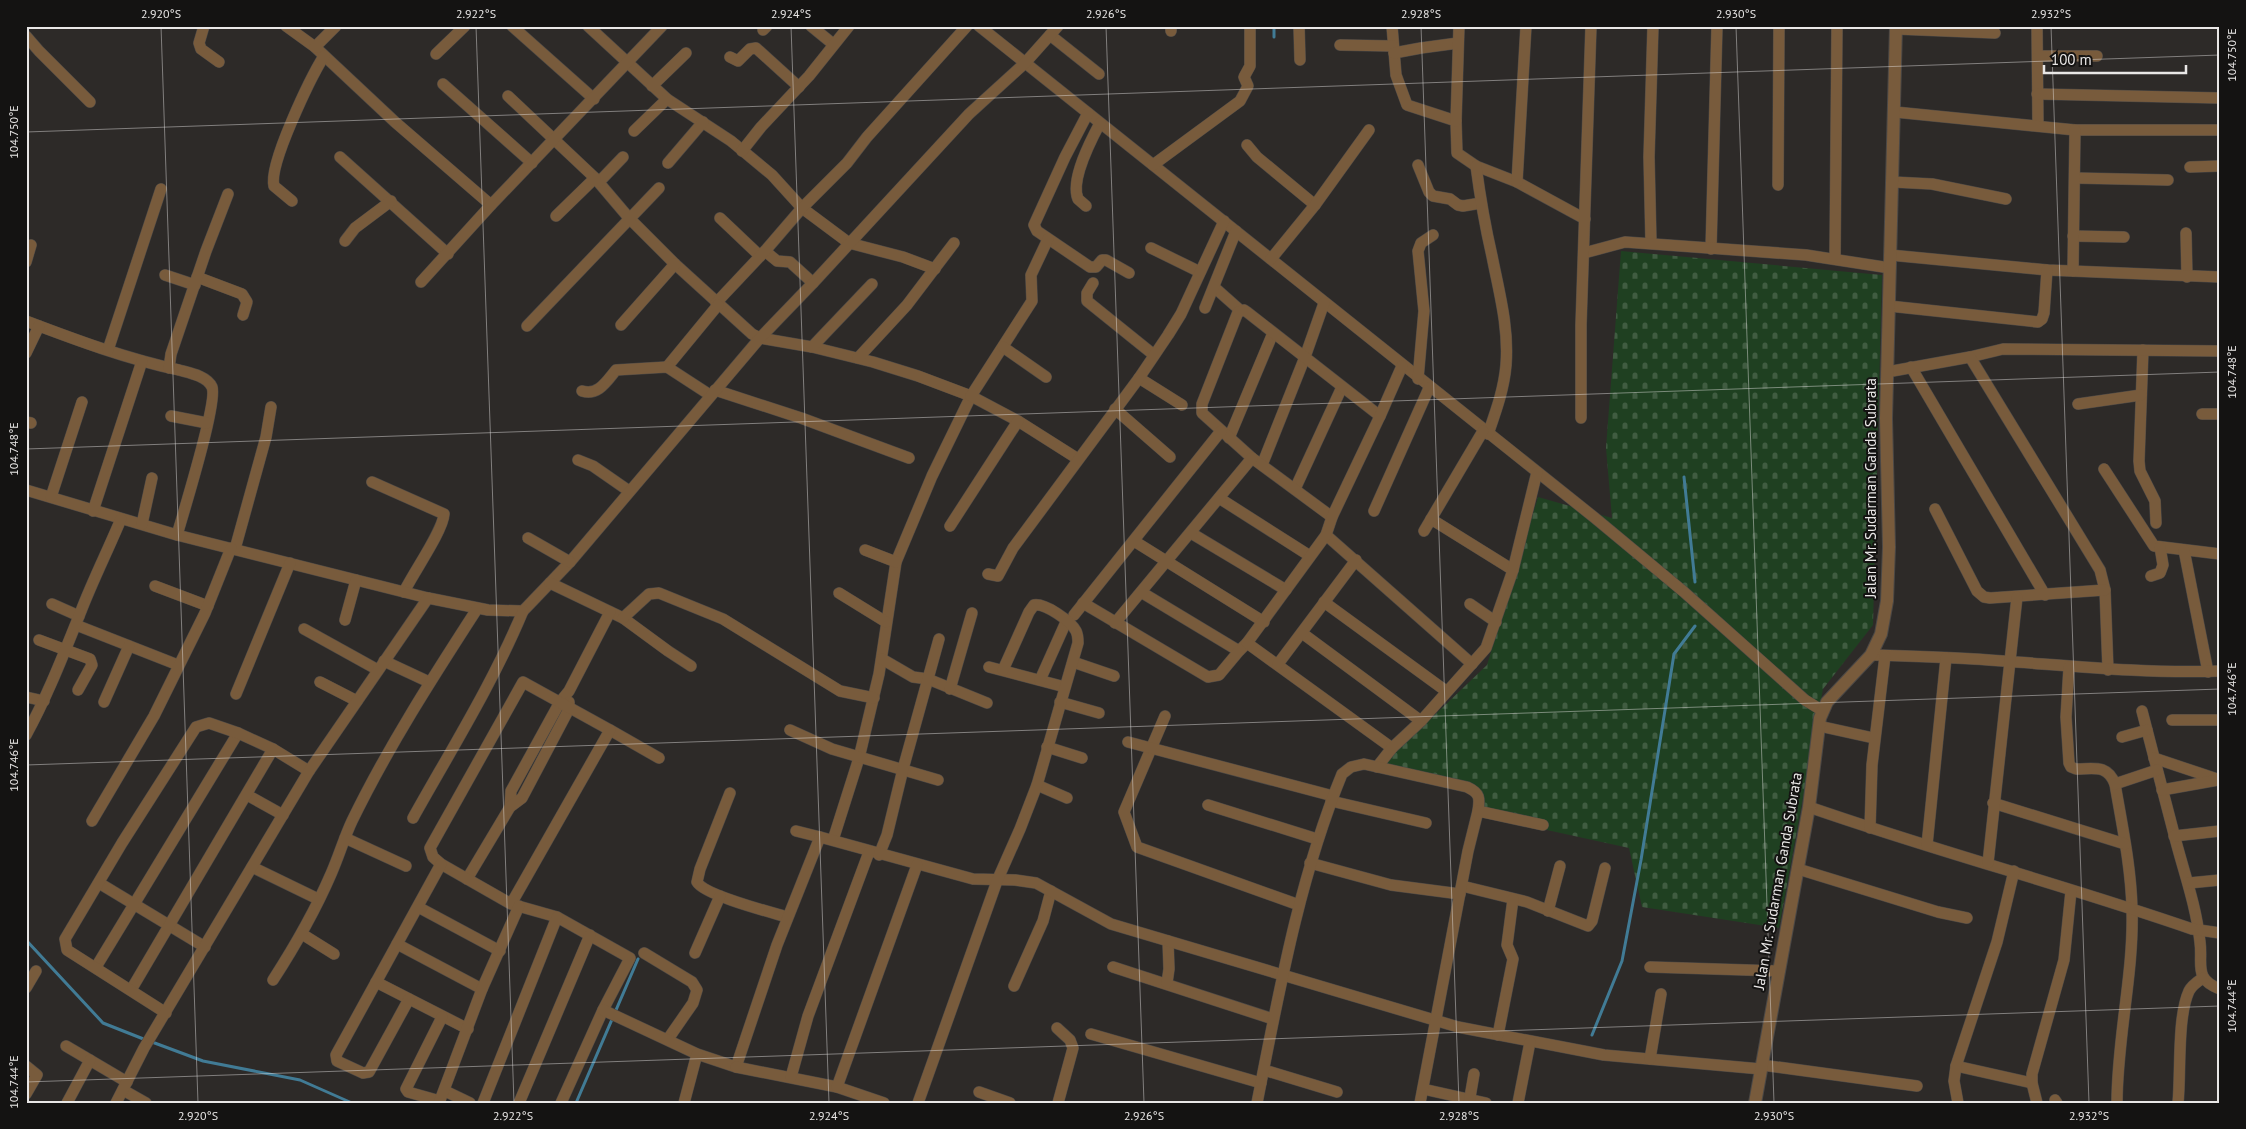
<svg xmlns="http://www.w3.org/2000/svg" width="2246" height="1129" viewBox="0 0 2246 1129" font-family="'PT Sans',sans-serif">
<defs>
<pattern id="cemetery-stones" width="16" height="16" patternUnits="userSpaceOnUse" patternTransform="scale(1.25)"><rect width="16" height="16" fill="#1f4021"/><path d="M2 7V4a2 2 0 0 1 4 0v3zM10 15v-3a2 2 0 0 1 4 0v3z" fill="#405c41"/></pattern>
</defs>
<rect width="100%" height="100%" fill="#2d2a28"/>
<path fill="url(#cemetery-stones)" d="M1621 251 1882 275 1873 625 1823 689 1779 928 1642 907 1629 848 1479 815 1483 796 1375 772 1487 665 1538 497 1612 518 1606 448Z"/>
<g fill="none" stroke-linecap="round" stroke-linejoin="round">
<g stroke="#417b95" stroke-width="3">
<path d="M1274 26V37"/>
<path d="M1684 477 1695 582"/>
<path d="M26 940 103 1023 146 1040"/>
<path d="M1592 1035 1622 961 1641 860 1674 654 1695 626"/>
<path d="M152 1042 203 1061 300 1080 352 1103"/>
<path d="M576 1103 638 959"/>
</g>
<g stroke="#4b4846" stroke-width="12">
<g id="minor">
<path d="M204 26 199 43 201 49 219 62"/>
<path d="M286 26 315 47 395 122 491 205"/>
<path d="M512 26 594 99"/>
<path d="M588 26 667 99 731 141 772 175 802 208 849 243 903 257 935 269"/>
<path d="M811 26 833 44"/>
<path d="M979 26 1595 518 1684 592 1805 700 1823 711"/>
<path d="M1171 26V31"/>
<path d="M1299 26 1300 60"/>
<path d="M1392 26 1396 75 1407 105 1456 121 1457 153 1476 166 1517 182 1585 219"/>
<path d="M2037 26 2038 126"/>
<path d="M1896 29 1995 33"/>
<path d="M763 30 767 26"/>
<path d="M1050 35 1099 74"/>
<path d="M26 36 39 51 90 102"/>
<path d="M1340 45 1393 46"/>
<path d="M315 47 336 26"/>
<path d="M1394 53 1421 48 1458 43"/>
<path d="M436 54 465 26"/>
<path d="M2039 56H2097"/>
<path d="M730 57 738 61 750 49 756 48 799 87"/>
<path d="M443 84 532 163"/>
<path d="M652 86 686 53"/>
<path d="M2037 94 2220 98"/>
<path d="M508 96 595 178 629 218 675 264 752 334 760 338 812 347 873 362 918 376 971 396 932 476 896 562 879 674 859 758 833 840"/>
<path d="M1895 112 2075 130H2220"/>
<path d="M1088 113 1065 157 1034 225 1037 231 1090 267H1096L1102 260H1106L1129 273"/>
<path d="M1456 121 1459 26"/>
<path d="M634 131 667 99"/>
<path d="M1247 145 1257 157 1315 205"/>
<path d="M742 151 761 127 809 76 849 26"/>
<path d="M340 157 448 254"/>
<path d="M668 163 703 122"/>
<path d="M1153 165 1240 101 1248 86 1244 77 1250 66V26"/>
<path d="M1418 165 1429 192 1433 196 1450 199 1458 205 1463 206 1481 203"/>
<path d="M1476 166C1480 196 1485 226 1492 256 1499 292 1509 327 1506 365 1504 389 1496 411 1488 434"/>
<path d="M2190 167 2220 166"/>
<path d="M2075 178 2168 180"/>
<path d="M599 182 623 157"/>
<path d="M1517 182 1526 26"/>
<path d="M1893 182 1932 184 2006 199"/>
<path d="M1778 185 1779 26"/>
<path d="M292 201 274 186C268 165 311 77 324 56"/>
<path d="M1086 206 1078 199C1070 180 1091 140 1100 123"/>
<path d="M556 216 595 178"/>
<path d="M720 218 760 256"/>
<path d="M2186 233 2187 277"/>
<path d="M2073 236 2124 237"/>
<path d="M1048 239 1031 275 1032 301 971 396 1018 421 1078 459"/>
<path d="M345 241 355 228 391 201"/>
<path d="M1651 243 1649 157 1653 26"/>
<path d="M1151 248 1200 272"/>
<path d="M1711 249 1717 26"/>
<path d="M765 251 777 261 790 262 813 283"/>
<path d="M1584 253 1625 242 1806 255 1890 268"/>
<path d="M1890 255 2047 270 2220 277"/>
<path d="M1835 258 1837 26"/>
<path d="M1271 259 1315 205 1369 130"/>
<path d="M26 262 31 245"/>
<path d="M2073 271 2075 130"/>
<path d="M165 275 195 285"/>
<path d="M197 277 242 294 247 302 243 315"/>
<path d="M421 282 491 205 662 26"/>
<path d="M1093 283 1087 293V301L1154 355"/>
<path d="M1214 287 1241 311"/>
<path d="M716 303 765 251 802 208 847 163 867 137 967 26"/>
<path d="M1889 306 2038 322 2042 319 2044 313 2047 270"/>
<path d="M1205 308 1236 231"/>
<path d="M26 321C76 340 127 359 179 370 190 373 207 376 212 387 218 401 183 514 177 535"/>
<path d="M621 325 675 264"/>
<path d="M527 326 659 188"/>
<path d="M812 347 872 284"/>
<path d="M1003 347 1046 377"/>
<path d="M108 350 161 189"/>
<path d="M2143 350 2139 461 2140 471 2155 501 2156 523"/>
<path d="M26 353 39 326"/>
<path d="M1970 357 2003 349 2220 351"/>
<path d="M858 358 907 305 954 243"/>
<path d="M667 367 718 305"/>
<path d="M1911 367 2045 595"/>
<path d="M169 368 171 354 206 251 228 194"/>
<path d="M1887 372 1970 357 2100 570 2105 590 2108 670"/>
<path d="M1139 378 1182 405"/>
<path d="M1418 379 1424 311 1418 251 1421 243 1433 235"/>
<path d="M715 390 801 418 909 458"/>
<path d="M582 391C598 396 606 382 616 370L667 367 710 395"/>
<path d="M2078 404 2141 395"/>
<path d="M1115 409 1170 457"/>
<path d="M2202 414H2220"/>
<path d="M171 416 207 423"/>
<path d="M1581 418V325L1591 26"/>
<path d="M26 422 31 423"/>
<path d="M1229 438 1273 333"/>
<path d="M578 460 593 466 629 491"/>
<path d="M1262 465 1305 357 1324 303"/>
<path d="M2104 469 2154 546 2220 554"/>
<path d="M372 482 444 514C443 531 413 573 404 592"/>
<path d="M1295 489 1342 387"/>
<path d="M26 490 177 535 428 598 488 610 523 611 570 562 760 338 813 283 969 114 1025 63 1058 26"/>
<path d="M51 497 82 402"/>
<path d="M1219 498 1310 556"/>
<path d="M1935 509 1977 591 1984 597 1990 598 2105 590"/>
<path d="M93 511 142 361"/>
<path d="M1374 511 1429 388"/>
<path d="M1332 517 1252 458 1202 413V404L1238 312 1244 310 1247 312 1380 416"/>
<path d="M1431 519 1513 570"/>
<path d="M142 524 152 478"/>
<path d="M950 526 1018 421"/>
<path d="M1424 531 1483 431"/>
<path d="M1191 533 1286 590"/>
<path d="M1326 535 1472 664"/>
<path d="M528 538 570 562"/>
<path d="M1134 541 1264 622"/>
<path d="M235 549 266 437 271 407"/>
<path d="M865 550 896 562"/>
<path d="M2184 550 2208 672"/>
<path d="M988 574 998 576 1013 548 1139 378 1168 335 1181 314 1224 221"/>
<path d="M2151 576 2160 573 2163 565 2160 547"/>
<path d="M550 583 623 618 668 651 691 666"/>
<path d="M155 586 208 606"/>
<path d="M1141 592 1239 651"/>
<path d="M839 593 886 622"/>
<path d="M1324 602 1446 691"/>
<path d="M1083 603 1208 677 1219 675 1239 651 1247 643 1326 535 1332 517 1380 416 1402 366"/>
<path d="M52 604 79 616"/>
<path d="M1470 604 1496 622"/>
<path d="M1074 615 1221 431"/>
<path d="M623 618 649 594 659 593 723 619 840 691 874 698"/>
<path d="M345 620 356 580"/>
<path d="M1115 623 1252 458"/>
<path d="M76 625 178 665"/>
<path d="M304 629 378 670"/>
<path d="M1302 633 1421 721"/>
<path d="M39 640 90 659 92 665 78 690"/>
<path d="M1247 643 1392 748"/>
<path d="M1871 655C1905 656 1940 657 1974 659 2056 664 2137 674 2220 671"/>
<path d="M882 659 913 677 928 679 987 703"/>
<path d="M384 661 429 682"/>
<path d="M1073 662 1114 676"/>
<path d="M1278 664 1356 560"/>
<path d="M989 667 1065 687"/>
<path d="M2069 667 2066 717 2069 763 2071 767 2076 769C2094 769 2107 764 2115 784 2122 825 2131 867 2132 909 2134 973 2117 1038 2117 1103"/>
<path d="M1040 680 1066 622"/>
<path d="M320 682 357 701"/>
<path d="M950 689 972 613"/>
<path d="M236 694 290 563"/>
<path d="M26 697 44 701"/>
<path d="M104 702 129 646"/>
<path d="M1060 702 1099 713"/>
<path d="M2142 711C2153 752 2163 793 2174 834 2183 870 2196 904 2200 942 2203 964 2193 979 2220 989"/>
<path d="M1165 716 1124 812 1137 847 1299 905"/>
<path d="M2172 720H2220"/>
<path d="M1819 726 1869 737"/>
<path d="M610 730 659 758"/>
<path d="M790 730 832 749 938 780"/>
<path d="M26 735C48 695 64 653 81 611 93 580 108 550 121 519"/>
<path d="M2122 737 2147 730"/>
<path d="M1128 742 1333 796"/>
<path d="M1047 747 1082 758"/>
<path d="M2154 758 2220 780"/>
<path d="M1377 767 1392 748 1421 721 1486 648 1513 570 1537 472"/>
<path d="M2115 784 2157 770"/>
<path d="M1037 785 1067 798"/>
<path d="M2162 790 2218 780"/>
<path d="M730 793 700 869 697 882C704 895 770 912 787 917"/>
<path d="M247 795 283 815"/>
<path d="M1331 801 1426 823"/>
<path d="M1993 803 2125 844"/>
<path d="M1208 805 1317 839"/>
<path d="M510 807 511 791 560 702 569 691 610 612"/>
<path d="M1809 807C1935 851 2065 885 2192 929L2220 933"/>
<path d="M413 818C451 750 493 683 523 611"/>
<path d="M92 821 154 716 205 613 231 548"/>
<path d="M1870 828 1872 765 1885 656"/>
<path d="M796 831 820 837"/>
<path d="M2174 836 2220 831"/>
<path d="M345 838 406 866"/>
<path d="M1927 845 1946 658"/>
<path d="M879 855 887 835 903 769 939 639"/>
<path d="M1310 863 1391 885 1460 894"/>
<path d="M1988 863 2017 597"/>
<path d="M252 867 318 899"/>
<path d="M1798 869 1938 912 1967 918"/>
<path d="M467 879 510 807 522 798 569 709V702"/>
<path d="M99 883 205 947"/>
<path d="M2189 883 2220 880"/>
<path d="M1462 886 1527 902 1588 926 1592 921 1605 868"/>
<path d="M511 904 610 730 523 682 430 848 433 857 441 864 511 904 557 917 630 958 603 1010 561 1103"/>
<path d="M418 907 500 951"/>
<path d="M1548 911 1560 866"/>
<path d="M302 934 334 954"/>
<path d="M397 944 482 989"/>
<path d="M644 953 692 982 697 990 693 1003 668 1039"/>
<path d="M695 953 720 896"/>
<path d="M96 967 238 733"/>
<path d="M1113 967 1273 1019"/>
<path d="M1650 967 1779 971"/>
<path d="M273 980C295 946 315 911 331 874 339 856 344 838 352 821 388 747 433 677 477 609"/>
<path d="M376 982 468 1029"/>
<path d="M1167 983 1169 969 1168 941"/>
<path d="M1014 986 1043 921 1051 891"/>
<path d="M26 988 36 971"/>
<path d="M131 990 273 749"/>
<path d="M409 999 369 1072 363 1073 337 1061 336 1055 441 864"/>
<path d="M603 1010 697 1054 736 1067 777 945 820 837 973 879 1015 880 1036 883 1111 924 1458 1027 1604 1055 1761 1069"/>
<path d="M166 1013 67 950 65 939 122 843 196 727 209 723 238 733 273 749 309 771"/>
<path d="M1057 1028 1070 1040 1073 1048 1058 1103"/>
<path d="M1091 1034 1261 1083"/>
<path d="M1498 1035 1513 959 1507 945 1513 899"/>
<path d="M66 1046 127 1082"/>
<path d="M1650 1059 1661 994"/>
<path d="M1762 1065 1917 1086"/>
<path d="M26 1066 37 1075 26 1094"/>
<path d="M1956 1066 2032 1083"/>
<path d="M736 1067 837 1087 884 1103"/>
<path d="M1264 1070 1337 1092"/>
<path d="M791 1077 808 1016 869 852"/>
<path d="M837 1087 917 865"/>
<path d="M1423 1089 1486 1103"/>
<path d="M123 1090 146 1103"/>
<path d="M445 1091 470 1103"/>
<path d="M979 1092 1010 1103"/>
<path d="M2055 1100 2057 1103"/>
<path d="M440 1101 408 1092 406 1089 442 1017"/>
<path d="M67 1103 90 1060"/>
<path d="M116 1103 144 1048 309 771 428 598"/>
<path d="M439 1103 482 989 519 906"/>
<path d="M483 1103 557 917"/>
<path d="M519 1103 590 935"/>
<path d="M684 1103 697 1054"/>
<path d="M918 1103 997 881 1020 829 1037 785 1078 643C1078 639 1078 635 1076 631 1071 621 1045 603 1034 605L1029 612 1003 670"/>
<path d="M1257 1103C1279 992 1299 879 1342 774L1351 767 1364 764 1467 787C1480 793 1480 798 1478 811"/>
<path d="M1420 1103 1468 851 1478 811 1543 825"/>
<path d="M1469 1103 1474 1074"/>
<path d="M1518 1103 1530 1042"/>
<path d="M1958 1103 1954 1081 1956 1066 1997 942 2014 871"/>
<path d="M2037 1103 2032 1083V1074L2064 960 2071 891"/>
<path d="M2178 1103C2181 1073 2177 1017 2189 991 2192 985 2197 982 2203 978"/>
</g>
</g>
<g stroke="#4b4846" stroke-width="14">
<path id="tertiary" d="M1755 1103 1809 807 1820 718 1827 702 1871 655 1881 634 1887 601 1889 547 1886 418 1896 26"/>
</g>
<use href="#minor" stroke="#785b3c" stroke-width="11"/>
<use href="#tertiary" stroke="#785b3c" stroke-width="12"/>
</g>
<path fill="none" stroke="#e9e7e6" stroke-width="1" stroke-opacity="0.45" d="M161 26 198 1103M476 26 514 1103M791 26 829 1103M1106 26 1144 1103M1421 26 1459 1103M1736 26 1774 1103M2051 26 2089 1103M26 132 2220 55M26 449 2220 372M26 765 2220 689M26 1082 2220 1006"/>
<g text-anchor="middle" stroke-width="4" stroke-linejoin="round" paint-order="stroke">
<g font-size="15" fill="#e9e7e6" stroke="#141312">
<text transform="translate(1871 488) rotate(-90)" y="5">Jalan Mr. Sudarman Ganda Subrata</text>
<text transform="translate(1778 881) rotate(-80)" y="5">Jalan Mr. Sudarman Ganda Subrata</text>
</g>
</g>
<rect width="2246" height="1129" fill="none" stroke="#141312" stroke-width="55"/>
<path d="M2044 65v8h142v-8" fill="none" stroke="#e9e7e6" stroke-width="2.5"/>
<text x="2051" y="65" font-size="15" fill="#e9e7e6" stroke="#141312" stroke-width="4" paint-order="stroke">100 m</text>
<rect x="28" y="28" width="2190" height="1074" fill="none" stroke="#e9e7e6" stroke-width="2"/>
<g font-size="12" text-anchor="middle" fill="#e9e7e6">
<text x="161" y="18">2.920°S</text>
<text x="476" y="18">2.922°S</text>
<text x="791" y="18">2.924°S</text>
<text x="1106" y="18">2.926°S</text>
<text x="1421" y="18">2.928°S</text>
<text x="1736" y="18">2.930°S</text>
<text x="2051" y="18">2.932°S</text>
<text transform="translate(2232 55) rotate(-90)" y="4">104.750°E</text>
<text transform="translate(14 132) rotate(-90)" y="4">104.750°E</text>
<text transform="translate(2232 372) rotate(-90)" y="4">104.748°E</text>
<text transform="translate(14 449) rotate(-90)" y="4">104.748°E</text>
<text transform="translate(2232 689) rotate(-90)" y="4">104.746°E</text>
<text transform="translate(14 765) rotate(-90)" y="4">104.746°E</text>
<text transform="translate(2232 1006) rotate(-90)" y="4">104.744°E</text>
<text transform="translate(14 1082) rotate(-90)" y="4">104.744°E</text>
<text x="198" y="1120">2.920°S</text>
<text x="513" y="1120">2.922°S</text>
<text x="829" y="1120">2.924°S</text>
<text x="1144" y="1120">2.926°S</text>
<text x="1459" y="1120">2.928°S</text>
<text x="1774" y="1120">2.930°S</text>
<text x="2089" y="1120">2.932°S</text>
</g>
</svg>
